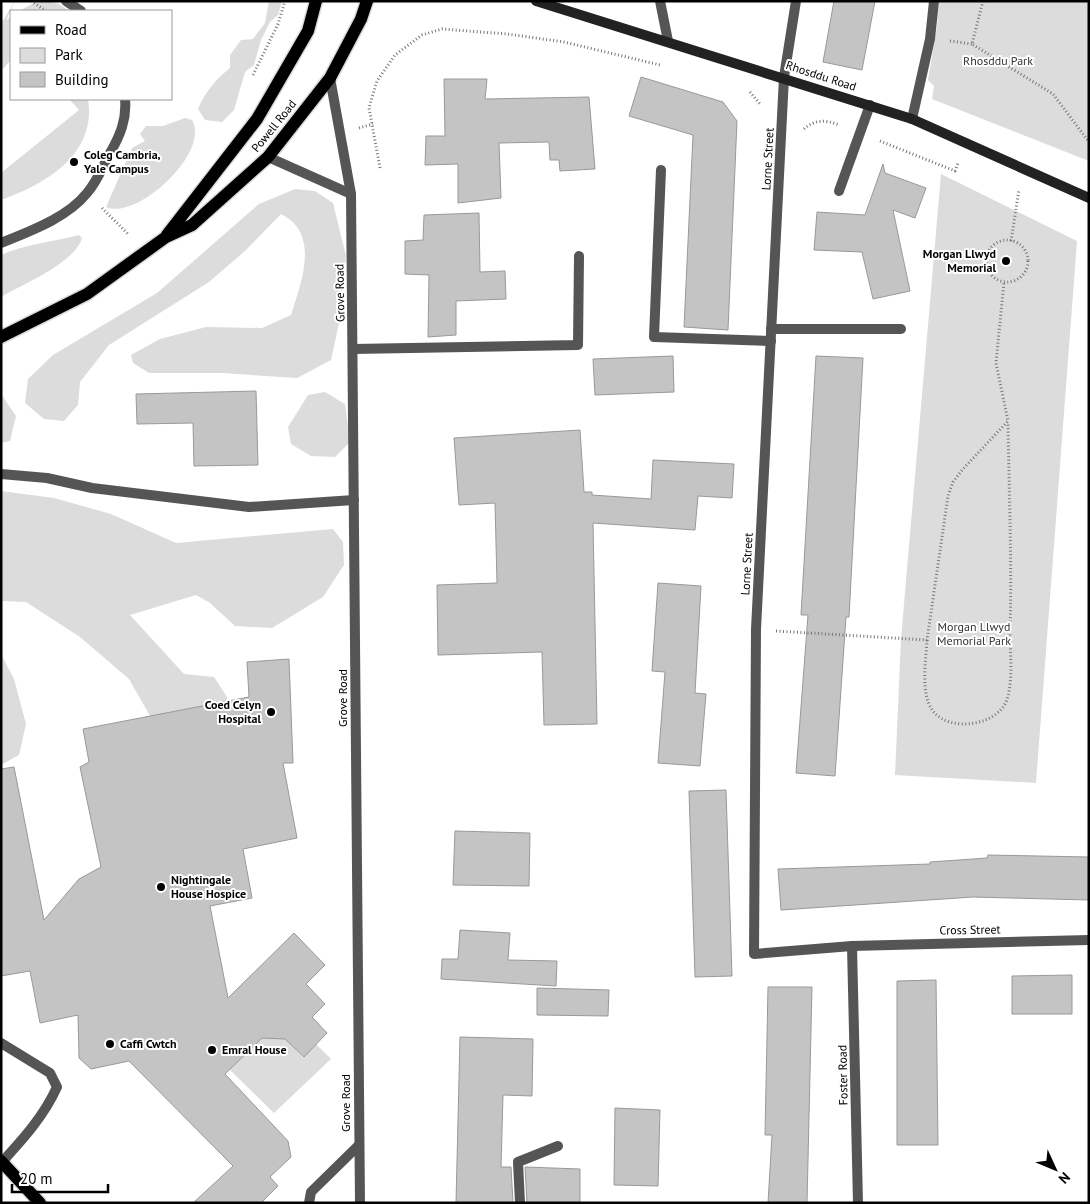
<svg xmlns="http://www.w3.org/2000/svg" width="1090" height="1204" font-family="'PT Sans',sans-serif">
<rect width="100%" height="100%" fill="#fff"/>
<!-- green -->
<g fill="#dcdcdc">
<path d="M15 1 6 20 11 17V60L1 71V24Z"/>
<path d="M45 1 59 4 69 11H19L34 3Z"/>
<path d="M269 1H282L278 15 270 22 261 40 254 65 245 72 234 110 222 122 205 120 198 109C205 92 216 79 230 68V55L241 40 253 39 265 23Z"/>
<path d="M939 1H1089V161L932 99 934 86 928 80 937 27Z"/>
<path d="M69 99H88C97 154 46 184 1 200V173L79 110Z"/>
<path d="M185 118 192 120C211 152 137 221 106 207L132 148 145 141 140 134 146 126H163Z"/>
<path d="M941 174 1077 241 1036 783 895 775 901 639Z"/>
<path d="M295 189 315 191 333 203 346 256 339 323 331 360 297 378 222 373H149L133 363 131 355 160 339 206 327 262 328 291 315C301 283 321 234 281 214L245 251 209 282 109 345 80 382 78 405 64 421 44 419 25 403 28 379 53 355 157 293 259 204Z"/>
<path d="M79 235 82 238C75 263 23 284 1 297V255C25 244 53 242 79 235Z"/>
<path d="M325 392 345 404 350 442 335 457 311 456 291 444 288 427 308 395Z"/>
<path d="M1 394 16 416 10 441 1 443Z"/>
<path d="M1 491 54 498 111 514 176 543 333 529 343 542 344 565 323 597 272 628 235 626 210 603 196 595 130 615 184 674 214 677 227 697 233 730 150 716 129 679 80 637 26 602 1 601Z"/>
<path d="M1 654 14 679 26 724 19 755 1 765Z"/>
<path d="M266 1034 285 1039 303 1057 316 1044 331 1059 274 1113 229 1069Z"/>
</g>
<!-- building -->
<g fill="#c4c4c4" stroke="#999">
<path d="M834 1H875L862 70 823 62Z"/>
<path d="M641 77 723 102 737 121 728 330 684 327 693 135 629 116Z"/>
<path d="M444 79H487L485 99 589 97 595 169 560 171 559 160H550L549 142 499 143 501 198 458 203V164L425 165 426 136H445Z"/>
<path d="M883 164 885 173 926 188 915 218 893 210 910 291 873 299 862 252 814 250 817 212 865 215Z"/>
<path d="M479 213 480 272 505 271 506 299 456 301V335L428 337 429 275 405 274V241L423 240 424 215Z"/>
<path d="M673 356 674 392 595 395 593 359Z"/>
<path d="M816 356 863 358 849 617H846L835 776 796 773 808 615H801Z"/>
<path d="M256 391 258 465 194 466 193 423 137 424 136 394Z"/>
<path d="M580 430 584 492H592V495L651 499 653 460 734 464 732 498 698 496 695 530 593 523 597 724 544 725 542 652 438 655 437 585 497 583 495 503 459 505 454 438Z"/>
<path d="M658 583 701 586 695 693 706 694 700 766 658 763 665 672 652 671Z"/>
<path d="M289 659 293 763H283L297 838 243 849 252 898 210 906 228 998 294 933 325 965 306 984 325 1004 312 1017 327 1033 304 1057 285 1039 262 1038 225 1074 288 1141 291 1157 270 1177 278 1186 261 1203H193L233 1166 129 1061 91 1069 79 1058 78 1015 40 1023 30 971 1 976V769L14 767 44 920 79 879 101 867 80 767 89 762 83 729 249 697 247 662Z"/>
<path d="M726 790 732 976 695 977 689 791Z"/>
<path d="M455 831 530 833 529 886 453 885Z"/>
<path d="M988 855 1089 857V900L973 897 781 910 778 869 930 864V862L987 858Z"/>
<path d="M460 930 510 933 508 960 557 961 556 986 441 979 442 959H458Z"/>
<path d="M1072 975V1014H1012V976Z"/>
<path d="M936 980 938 1145H897V981Z"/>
<path d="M768 987H812L807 1203H768L772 1135H765Z"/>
<path d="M537 988 609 990 608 1016 537 1015Z"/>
<path d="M460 1037 533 1039 532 1096 503 1095 501 1167H511L513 1203H456Z"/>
<path d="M615 1108 660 1110 658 1186 614 1185Z"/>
<path d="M525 1167 580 1169V1203H527Z"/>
</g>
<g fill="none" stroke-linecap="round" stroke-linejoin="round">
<defs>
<g id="primary">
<path d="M167 235 257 119 308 31 316 1"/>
<path d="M1 337 87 294 166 237 192 225 268 157 330 78 361 19 367 1"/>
<path d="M1 1161 40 1203"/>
</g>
</defs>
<!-- primary casing -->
<use href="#primary" stroke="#dbdbdb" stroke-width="15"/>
<!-- path -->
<g stroke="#777" stroke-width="3" stroke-dasharray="1 2.5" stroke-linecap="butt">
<path d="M31 1 46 11"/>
<path d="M983 1 972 44 1053 94 1089 142"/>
<path d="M950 41 972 44"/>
<path d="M253 75 278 24 285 1"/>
<path d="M750 92 760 104"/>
<path d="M359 128 373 124"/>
<path d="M804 129C815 119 826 120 839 125"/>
<path d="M880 141 955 171 958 163"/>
<path d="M380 168 369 108 373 94 377 81 395 55 422 35 442 29 507 34 564 42 660 65"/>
<path d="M102 208 129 235"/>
<circle cx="1007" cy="261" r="21"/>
<path d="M1011 241 1019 190"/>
<path d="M776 631 927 640 948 496 953 482 963 469 1008 421 996 363 1004 282"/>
<path d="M927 640C926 661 920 694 933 711 951 734 1002 725 1008 696 1013 676 1010 652 1010 631 1012 562 1009 492 1008 422"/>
</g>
<!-- service -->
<g stroke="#555" stroke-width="10">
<path d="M660 1 668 41"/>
<path d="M912 119 930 39 934 1"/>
<path d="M661 170 654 337 771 341"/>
<path d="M839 191 870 105"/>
<path d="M771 329H901"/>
<path d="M353 349 578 345 579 256"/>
<path d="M1 474 47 478 92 488 249 507 354 500"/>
<path d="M1 1043 50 1073 57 1087C44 1116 23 1139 2 1162"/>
</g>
<!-- minor -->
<g stroke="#555" stroke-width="10">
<path d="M66 1 81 11"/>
<path d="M796 1 784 77 756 629 754 954 852 946 1089 940"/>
<path d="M1 243C30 231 67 218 87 193 97 182 103 166 110 153 120 136 127 119 125 99"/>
<path d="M852 946 858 1203"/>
<path d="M309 1203 311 1192 359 1145"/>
<path d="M520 1203 518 1162 558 1146"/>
</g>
<!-- tertiary -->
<g stroke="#555" stroke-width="10">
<path d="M330 78 351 194 360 1203"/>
<path d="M268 157 351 194"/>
</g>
<!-- secondary -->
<path stroke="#222" stroke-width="10" d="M536 1 912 119 1089 198"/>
<!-- primary -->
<use href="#primary" stroke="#000" stroke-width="12"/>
</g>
<!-- markers -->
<g fill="#000" stroke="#fff" stroke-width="2">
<circle cx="74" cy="162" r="5"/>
<circle cx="1006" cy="261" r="5"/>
<circle cx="271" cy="712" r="5"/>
<circle cx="161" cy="887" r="5"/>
<circle cx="110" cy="1044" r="5"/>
<circle cx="212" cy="1050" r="5"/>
</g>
<g text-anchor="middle" stroke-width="4" stroke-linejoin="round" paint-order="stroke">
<!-- park labels -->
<g font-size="12" fill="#333" stroke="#fff">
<text x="998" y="65">Rhosddu Park</text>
<text x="974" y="631">Morgan Llwyd<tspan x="974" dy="14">Memorial Park</tspan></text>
</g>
<!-- street labels -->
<g font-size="12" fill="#000" stroke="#fff">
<text transform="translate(821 76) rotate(18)" y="4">Rhosddu Road</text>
<text transform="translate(274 126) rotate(-51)" y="4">Powell Road</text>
<text transform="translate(768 159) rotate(-87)" y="4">Lorne Street</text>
<text transform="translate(340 293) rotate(-91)" y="4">Grove Road</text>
<text transform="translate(747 564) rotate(-87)" y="4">Lorne Street</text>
<text transform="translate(343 698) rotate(-90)" y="4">Grove Road</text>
<text transform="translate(970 930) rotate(-1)" y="4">Cross Street</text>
<text transform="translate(843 1075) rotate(-91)" y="4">Foster Road</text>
<text transform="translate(346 1103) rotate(-90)" y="4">Grove Road</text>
</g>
<!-- poi labels -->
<g font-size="12" font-weight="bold" fill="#000" stroke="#fff" text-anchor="start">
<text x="84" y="159">Coleg Cambria,<tspan x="84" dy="14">Yale Campus</tspan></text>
<text x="996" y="258" text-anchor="end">Morgan Llwyd<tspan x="996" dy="14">Memorial</tspan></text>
<text x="261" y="709" text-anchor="end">Coed Celyn<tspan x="261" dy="14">Hospital</tspan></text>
<text x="171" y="884">Nightingale<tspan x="171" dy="14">House Hospice</tspan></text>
<text x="120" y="1048">Caffi Cwtch</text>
<text x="222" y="1054">Emral House</text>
</g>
</g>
<!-- border -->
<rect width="1090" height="1204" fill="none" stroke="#000000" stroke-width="5"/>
<!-- legend -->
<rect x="10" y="10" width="162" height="90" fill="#ffffff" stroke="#999999"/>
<rect x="20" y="26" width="25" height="8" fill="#000000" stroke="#999999"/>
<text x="55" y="35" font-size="15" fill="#000000">Road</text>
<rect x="20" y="48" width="25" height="15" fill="#dcdcdc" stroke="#999999"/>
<text x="55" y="60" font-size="15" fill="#000000">Park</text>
<rect x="20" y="72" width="25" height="15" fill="#c4c4c4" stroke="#999999"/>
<text x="55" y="85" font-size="15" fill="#000000">Building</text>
<!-- north arrow -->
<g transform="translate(1055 1169) rotate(134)" stroke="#ffffff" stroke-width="4" paint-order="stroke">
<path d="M0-4L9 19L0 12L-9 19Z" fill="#000000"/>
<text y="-8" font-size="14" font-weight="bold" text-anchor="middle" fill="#000000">N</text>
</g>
<!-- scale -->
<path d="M12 1184v8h96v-8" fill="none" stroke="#000000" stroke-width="2.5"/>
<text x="20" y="1184" font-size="15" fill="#000000" stroke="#ffffff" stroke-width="4" paint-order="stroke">20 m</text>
</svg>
